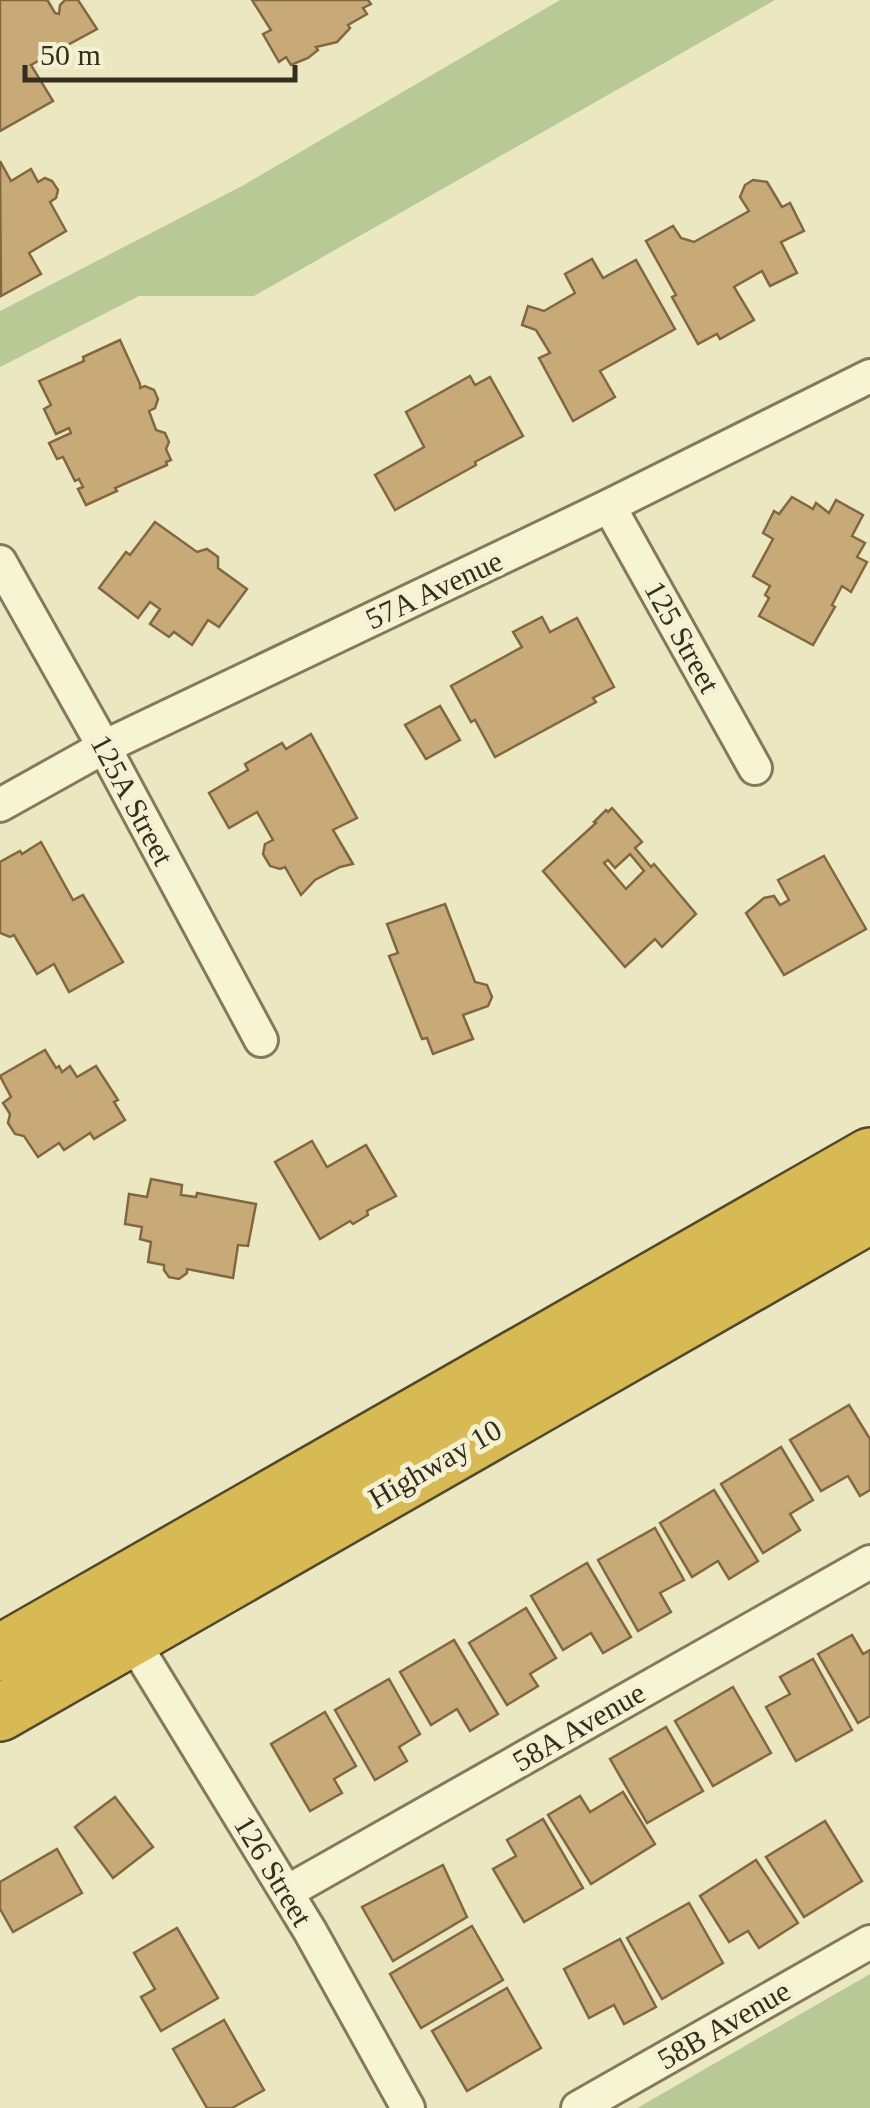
<svg xmlns="http://www.w3.org/2000/svg" width="870" height="2108" font-family="'Times New Roman',serif">
<rect width="100%" height="100%" fill="#ebe8c1"/>
<!-- green -->
<g fill="#b8c996">
<path d="M560 0H775L254 296H139L0 367V311L242 186Z"/>
<path d="M870 1974V2108H638L639 2107Z"/>
</g>
<!-- building -->
<g fill="#c8aa79" stroke="#826841" stroke-width="2.5" fill-rule="evenodd">
<path d="M0 0H45L48 1 55 13 59 14 60 5 65 0H78L97 29 31 65 53 101 0 131Z"/>
<path d="M252 0H368L371 4 363 8 367 14 348 25 350 28 337 42 316 47 318 50 308 58 291 65 286 57 279 62 263 34 271 30Z"/>
<path d="M0 161 11 181 31 169 38 182 45 178 52 181 58 190 56 198 50 202 66 231 29 253 41 274 1 296Z"/>
<path d="M753 180 767 182 782 207 790 203 804 231 781 242 797 273 770 286 762 271 734 287 754 320 720 339 717 334 698 344 672 297 676 295 646 241 673 226 681 238 694 242 749 211 740 197 745 185Z"/>
<path d="M592 259 603 278 636 260 675 329 600 371 615 397 573 421 539 358 550 353 536 330 522 325 528 306 544 311 575 293 565 274Z"/>
<path d="M120 340 140 384V388L145 386 154 390 158 399 155 408 149 411 156 430 165 433 169 442 166 449 171 460 166 462 167 465 115 488 117 491 86 505 78 489 83 487 79 479 75 481 63 457 57 459 49 443 71 433 69 428 56 434 44 409 51 405 39 381 84 361 83 357Z"/>
<path d="M470 376 475 385 490 377 523 436 475 462 476 465 395 510 375 475 424 447 406 412Z"/>
<path d="M792 497 813 509 816 503 829 513 836 500 863 515 852 536 865 543 857 557 867 562 851 592 842 586 832 605 835 607 813 645 759 616 769 598 765 595 770 586 753 576 773 539 763 533 774 511 779 514Z"/>
<path d="M155 522 197 552 207 549 218 557V568L247 589 219 627 208 620 192 645 174 632 169 637 150 624 160 609 150 602 138 618 99 588 126 552 130 555Z"/>
<path d="M542 617 550 632 577 618 614 687 593 698 596 702 495 757 475 720 471 722 451 686 522 647 513 632Z"/>
<path d="M440 706 460 740 426 759 405 725Z"/>
<path d="M311 734 357 818 333 830 353 864 340 867 315 880 301 895 285 867 280 869 270 866 263 854 265 844 273 840 257 812 229 828 209 793 248 770 245 764 282 743 286 749Z"/>
<path d="M612 808 642 842 635 848 651 867 654 864 696 914 662 947 655 939 625 967 543 871 596 823 594 822 606 810 608 812ZM630 854 644 871 626 889 604 863 608 860 615 868Z"/>
<path d="M41 842 73 900 83 895 123 962 69 992 54 964 37 974 14 935 10 937 0 933V862L20 851 22 854Z"/>
<path d="M824 856 866 929 784 975 746 913 764 898 774 896 780 905 789 900 778 880Z"/>
<path d="M445 904 475 982 487 985 492 997 488 1006 463 1015 473 1039 433 1054 427 1038 422 1039 389 956 398 953 387 924Z"/>
<path d="M45 1050 56 1068 59 1066 62 1072 70 1066 77 1077 96 1066 118 1100 114 1102 125 1120 94 1139 90 1133 64 1150 59 1143 38 1157 24 1136 15 1134 8 1123 10 1114 3 1103 11 1097 0 1076Z"/>
<path d="M312 1141 327 1167 366 1145 396 1196 367 1211 368 1215 353 1224 350 1221 320 1239 275 1162Z"/>
<path d="M151 1179 182 1185 181 1195 196 1197 197 1193 256 1204 248 1246 238 1245 233 1278 187 1269V1273L179 1279 169 1277 164 1270V1265L148 1262 151 1242 140 1239 142 1227 125 1224 129 1194 147 1197Z"/>
<path d="M849 1405 870 1439V1490L860 1496 848 1476 821 1491 790 1440Z"/>
<path d="M781 1447 813 1500 790 1514 800 1530 763 1553 721 1484Z"/>
<path d="M714 1490 758 1561 729 1579 718 1561 692 1577 660 1523Z"/>
<path d="M655 1528 684 1580 660 1593 671 1612 638 1631 598 1560Z"/>
<path d="M587 1563 631 1637 603 1653 591 1633 563 1650 531 1596Z"/>
<path d="M526 1608 556 1658 530 1674 538 1686 507 1705 469 1643Z"/>
<path d="M852 1635 863 1654 870 1650V1716L858 1723 818 1654Z"/>
<path d="M454 1640 498 1714 470 1731 457 1709 431 1725 400 1672Z"/>
<path d="M813 1659 852 1730 796 1761 766 1707 790 1694 780 1677Z"/>
<path d="M389 1679 420 1734 399 1747 407 1761 375 1780 335 1710Z"/>
<path d="M733 1687 771 1753 713 1786 675 1721Z"/>
<path d="M325 1712 356 1766 334 1779 342 1793 310 1811 271 1744Z"/>
<path d="M666 1727 703 1791 647 1823 610 1759Z"/>
<path d="M623 1792 655 1844 591 1884 548 1815 580 1796 590 1812Z"/>
<path d="M115 1797 153 1847 113 1878 75 1827Z"/>
<path d="M543 1819 583 1888 524 1922 493 1869 516 1856 507 1840Z"/>
<path d="M825 1821 862 1881 804 1917 766 1857Z"/>
<path d="M57 1849 82 1893 13 1932 0 1909V1882Z"/>
<path d="M756 1860 798 1923 759 1948 748 1931 729 1942 700 1896Z"/>
<path d="M443 1865 467 1917 393 1961 362 1907Z"/>
<path d="M689 1903 723 1963 662 1999 627 1938Z"/>
<path d="M472 1926 503 1980 421 2028 390 1974Z"/>
<path d="M177 1928 218 1998 161 2031 141 1997 155 1989 134 1953Z"/>
<path d="M620 1939 656 2007 624 2024 614 2005 589 2018 564 1969Z"/>
<path d="M507 1988 541 2048 467 2091 432 2031Z"/>
<path d="M224 2020 264 2090 232 2108H207L173 2049Z"/>
</g>
<g fill="none" stroke-linecap="round" stroke-linejoin="round">
<defs>
<g id="street">
<path d="M609 506 755 768"/>
<path d="M0 562 104 747 261 1040"/>
<path d="M0 805 104 747 609 506 870 376"/>
<path d="M131 1638 310 1931 408 2108"/>
<path d="M287 1892 870 1562"/>
<path d="M578 2108 870 1942"/>
</g>
<g id="highway">
<path d="M0 1653 870 1156"/>
<path d="M0 1713 870 1215"/>
</g>
</defs>
<!-- street casing -->
<use href="#street" stroke="#84795a" stroke-width="38"/>
<!-- highway casing -->
<use href="#highway" stroke="#52462e" stroke-width="60"/>
<!-- street -->
<use href="#street" stroke="#f7f4d4" stroke-width="32"/>
<!-- highway -->
<use href="#highway" stroke="#d8ba55" stroke-width="55"/>
</g>
<g text-anchor="middle" stroke-width="10" stroke-linejoin="round" paint-order="stroke">
<!-- street labels -->
<g font-size="30" fill="#352d1d" stroke="#f3f1d1">
<text transform="translate(434 590) rotate(-25)" y="10">57A Avenue</text>
<text transform="translate(682 637) rotate(61)" y="10">125 Street</text>
<text transform="translate(132 800) rotate(62)" y="10">125A Street</text>
<text transform="translate(435 1464) rotate(-30)" y="10">Highway 10</text>
<text transform="translate(579 1727) rotate(-30)" y="10">58A Avenue</text>
<text transform="translate(273 1871) rotate(59)" y="10">126 Street</text>
<text transform="translate(724 2025) rotate(-30)" y="10">58B Avenue</text>
</g>
</g>
<!-- scale -->
<path d="M25 65v15h270v-15" fill="none" stroke="#352d1d" stroke-width="5"/>
<text x="40" y="65" font-size="30" fill="#352d1d" stroke="#f3f1d1" stroke-width="8" paint-order="stroke">50 m</text>
</svg>
